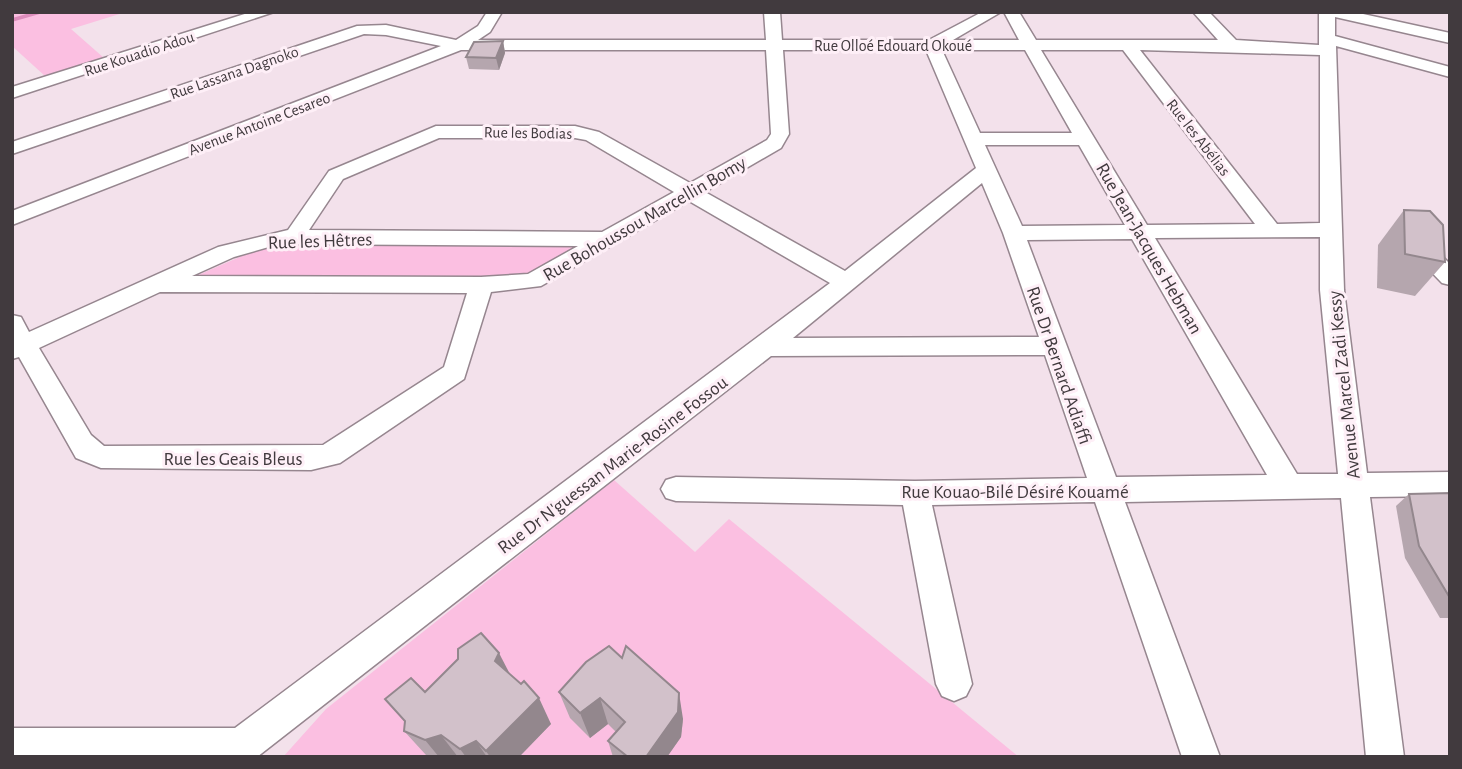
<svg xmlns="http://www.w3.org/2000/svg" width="1462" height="769" font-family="'Alegreya Sans',sans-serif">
<rect width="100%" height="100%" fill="#f3e1eb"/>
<!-- green -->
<g fill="#fbbfe1">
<path d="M12 12H126L71 29 104 58 45 76 12 46Z"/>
<path d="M594 241 531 276H196L274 242Z"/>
<path d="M614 480 695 552 729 519 1019 757H283L326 709Z"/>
</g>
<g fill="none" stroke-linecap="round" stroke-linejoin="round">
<!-- stream -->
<path stroke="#dd8dbc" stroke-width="3.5" d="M12 20 40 12"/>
<defs>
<g id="minor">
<path d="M251 12H274L12 98V87Z"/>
<path d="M487 12H502L490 32 478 40H766L764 12H780L782 40H929L982 12H1001L953 40H1019L1004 12H1019L1036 40H1218L1193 12H1209L1236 40 1319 45V12H1354L1450 33V43L1335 17V36L1450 67V77L1336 46 1344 290 1367 473 1450 472V496L1370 497 1404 757H1366L1341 498 1125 502 1220 757H1182L1095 502 932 505 972 684 966 696 954 701 942 696 936 684 903 505 676 501 666 498 661 489 666 480 676 477 915 481 1087 478 1045 355 771 356 257 757H12V728H235L830 283 689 201 541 286 491 292 464 379 340 463 311 470 101 468 76 458 19 357 12 359V315L21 317 29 332 218 247 288 230 329 171 436 126H575L599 132 690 183 767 140 771 134 766 50H461L12 225V211L441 46 386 35 364 34 12 154V142L357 26 386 25 456 40 478 26ZM783 50H926L976 168 845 271 705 192 781 148 789 134ZM942 50H1025L1072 133H980ZM1041 50H1123L1255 224 1147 225ZM1140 50 1320 55V223L1277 224ZM439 138H575L586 140 674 192 602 232 309 230 343 179ZM985 145H1079L1125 225 1022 226ZM982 183 1003 233 1039 337 793 338ZM1320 237V290L1338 474H1297L1155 238ZM1132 239 1267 475 1116 477 1027 240ZM279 244 578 246 528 274 481 277 192 276 234 257ZM160 292 467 293 444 367 323 445 104 446 91 435 39 348Z"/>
<path d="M1416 236 1424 238 1450 264V285L1442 283 1408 248 1405 243 1408 238Z"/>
</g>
</defs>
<!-- minor casing -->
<use href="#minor" stroke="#96868f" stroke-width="3"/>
<!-- minor -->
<use href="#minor" fill="#fff" fill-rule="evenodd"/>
</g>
<!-- wall -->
<g fill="#b5a6ae">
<path d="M503 41 505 53 499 70 469 69 466 57Z"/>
<path d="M1404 210 1445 262 1415 296 1377 288 1378 245Z"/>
<path d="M1450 493V618H1440L1405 558 1396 506 1409 494Z"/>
<path d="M622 658 683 719 681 737 667 757H613L608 741 616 732 608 724 590 738 570 718 559 692Z"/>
<path d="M510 674 551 724 519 757H430L426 755 404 731 405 722 385 699Z"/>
</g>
<!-- shaded-wall -->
<g fill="#93878d">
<path d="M503 41 505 53 499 70 496 58Z"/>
<path d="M499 653 513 680 495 661Z"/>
<path d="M679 693 683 719 681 737 667 757H646Z"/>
<path d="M539 698 551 724 519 757H490L486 751Z"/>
<path d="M600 698 608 724 590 738 580 713Z"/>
<path d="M441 735 458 757H439L425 740Z"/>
<path d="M476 741 487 757H466L460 749Z"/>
</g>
<!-- building -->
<g fill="#d2c1ca" stroke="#93878d" stroke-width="2">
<path d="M503 41 496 58 466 57 474 42Z"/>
<path d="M1404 210 1430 211 1443 225 1445 262 1405 254Z"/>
<path d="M1450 493V598L1419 546 1409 494Z"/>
<path d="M481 633 499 653 495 661 521 684 524 681 539 698 486 751 476 741 460 749 441 735 425 740 404 731 405 721 385 699 411 678 425 692 458 659V649Z"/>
<path d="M609 646 622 658 626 646 679 693 678 712 646 757H628L608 741 625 722 600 698 580 713 559 692 586 662Z"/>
</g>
<g text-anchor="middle" stroke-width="6" stroke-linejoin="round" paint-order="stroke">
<!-- far-street labels -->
<g font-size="16" fill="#413a3e" stroke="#feeff7">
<text x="893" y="51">Rue Olloé Edouard Okoué</text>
<text transform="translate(139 53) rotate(-18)" y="6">Rue Kouadio Adou</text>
<text transform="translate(234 72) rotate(-19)" y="6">Rue Lassana Dagnoko</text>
<text transform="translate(259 123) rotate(-21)" y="6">Avenue Antoine Cesareo</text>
<text transform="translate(528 132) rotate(1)" y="6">Rue les Bodias</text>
<text transform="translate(1199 137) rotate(52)" y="6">Rue les Abélias</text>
</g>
<!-- street labels -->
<g font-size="19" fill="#413a3e" stroke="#feeff7">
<text transform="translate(644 218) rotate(-30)" y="7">Rue Bohoussou Marcellin Bomy</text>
<text transform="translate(320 240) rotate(-2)" y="7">Rue les Hêtres</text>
<text transform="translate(1150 248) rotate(60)" y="7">Rue Jean-Jacques Hebman</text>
<text transform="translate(1060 365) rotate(71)" y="7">Rue Dr Bernard Adiaffi</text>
<text transform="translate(1343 385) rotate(-96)" y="7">Avenue Marcel Zadi Kessy</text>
<text x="233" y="465">Rue les Geais Bleus</text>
<text transform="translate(612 464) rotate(-37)" y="7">Rue Dr N'guessan Marie-Rosine Fossou</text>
<text x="1015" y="498">Rue Kouao-Bilé Désiré Kouamé</text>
</g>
</g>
<!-- border -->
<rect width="1462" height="769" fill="none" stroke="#413a3e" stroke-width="28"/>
</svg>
